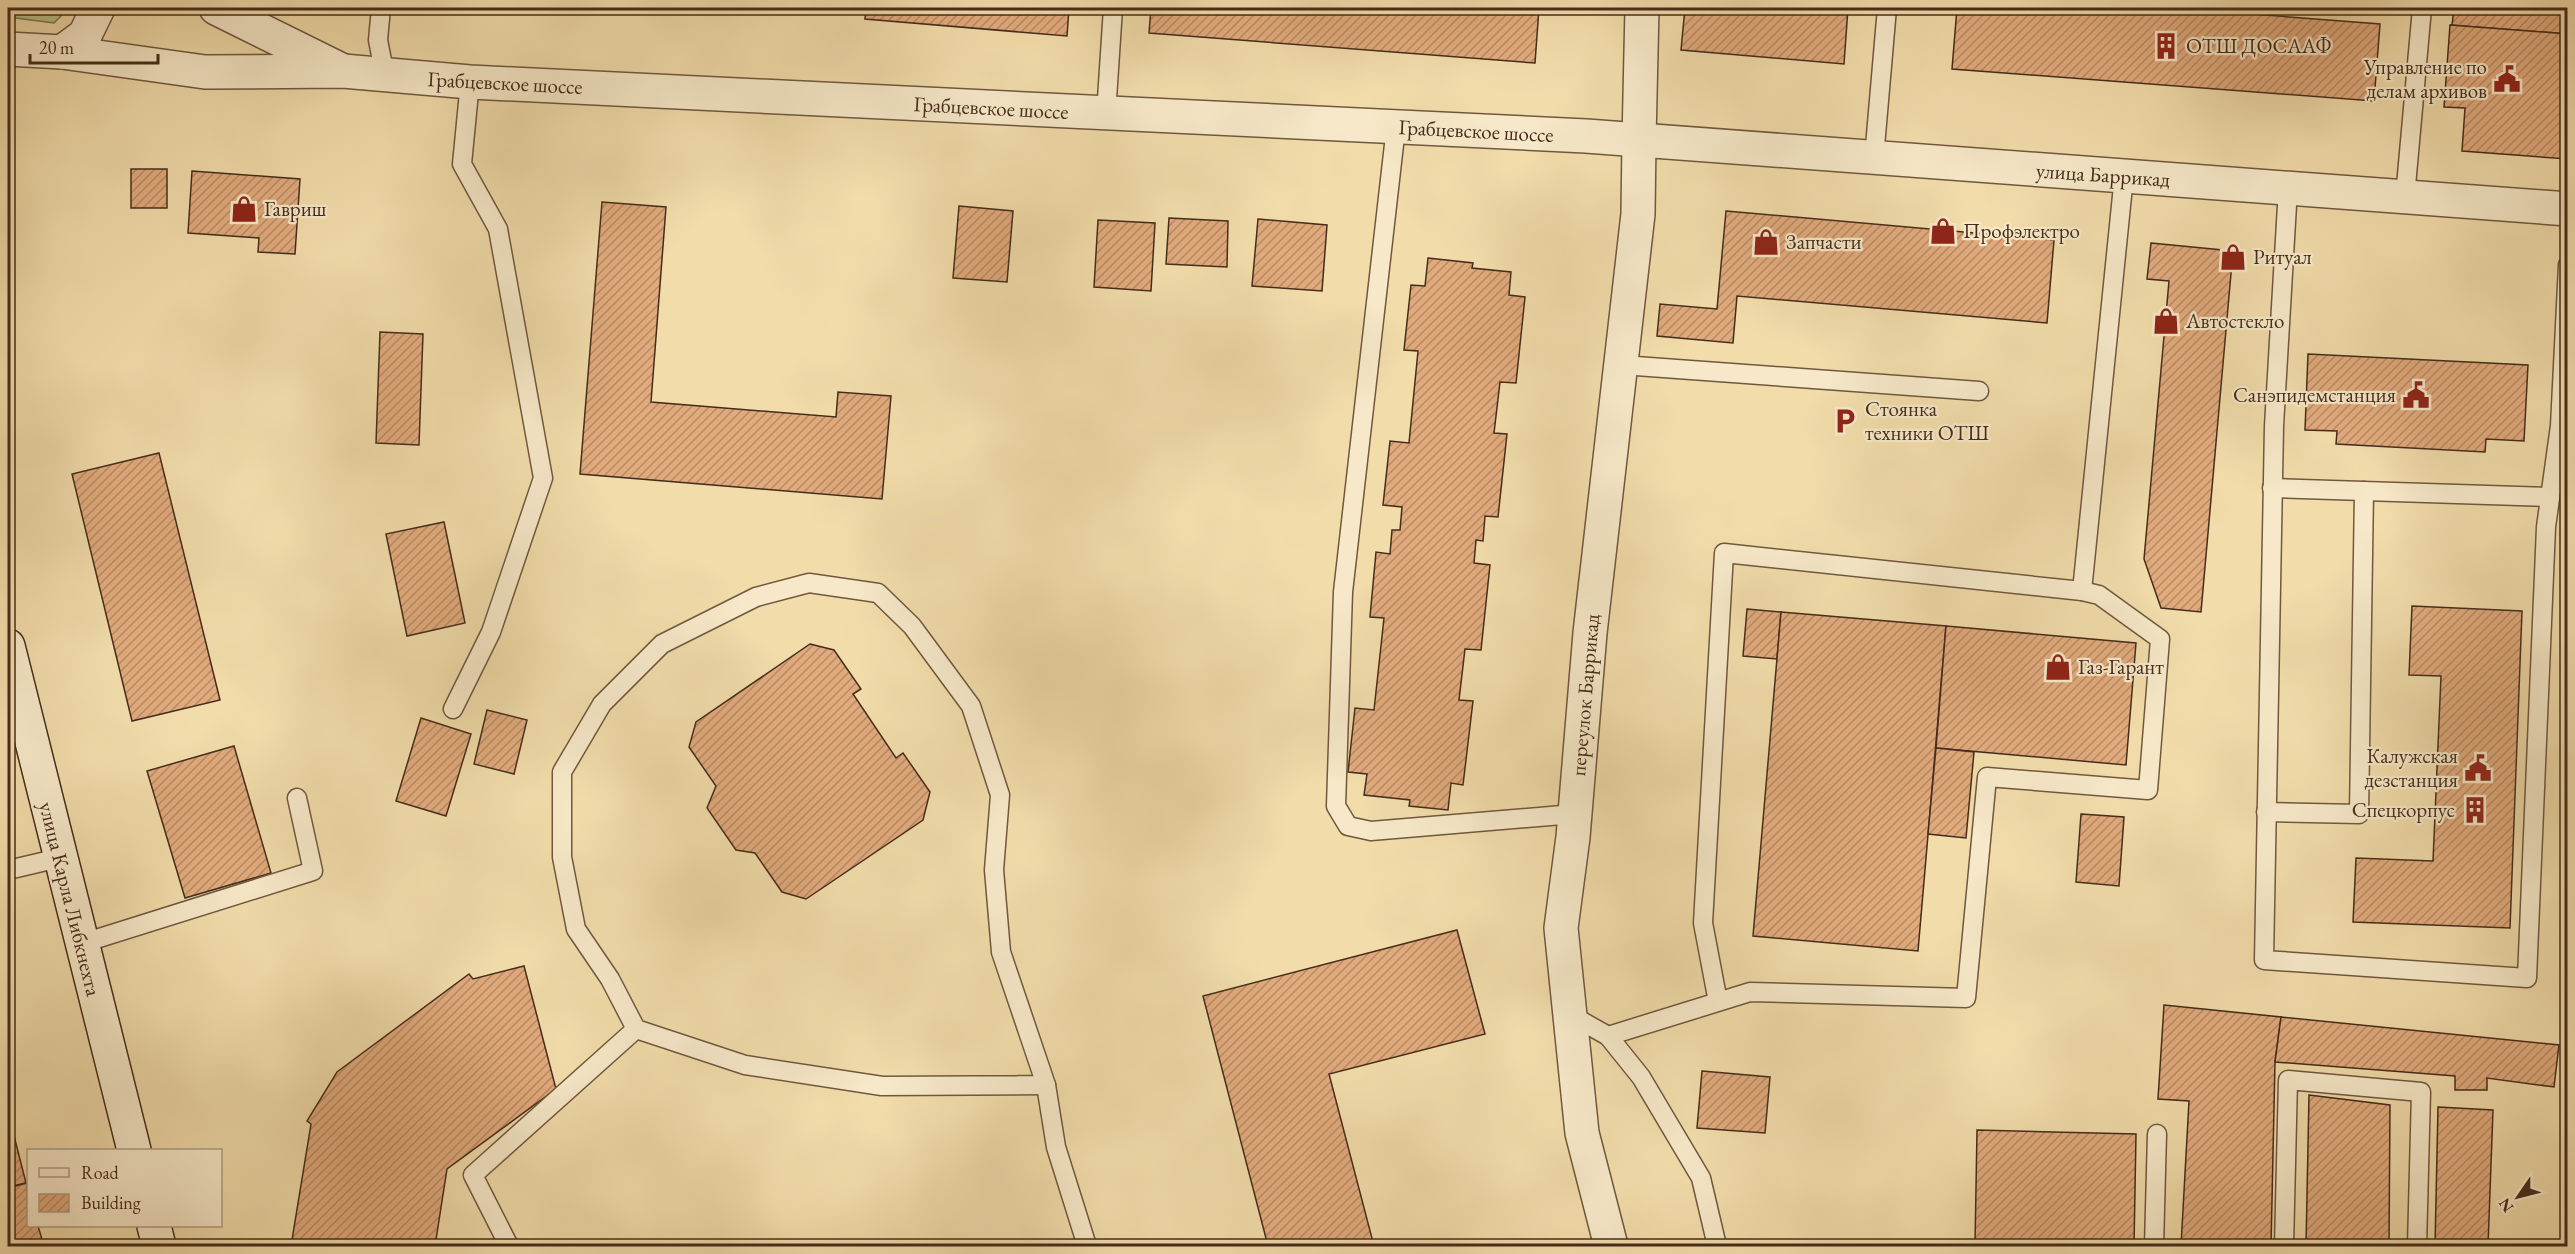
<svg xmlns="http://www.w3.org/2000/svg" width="2575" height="1254" font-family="'EB Garamond',serif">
<defs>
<pattern id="building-hatch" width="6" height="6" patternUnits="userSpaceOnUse" patternTransform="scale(1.5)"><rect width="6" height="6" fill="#e1aa7c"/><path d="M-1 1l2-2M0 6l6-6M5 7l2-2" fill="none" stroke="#b88b65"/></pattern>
</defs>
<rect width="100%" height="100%" fill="#f1dcaa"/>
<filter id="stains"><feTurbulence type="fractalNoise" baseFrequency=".00333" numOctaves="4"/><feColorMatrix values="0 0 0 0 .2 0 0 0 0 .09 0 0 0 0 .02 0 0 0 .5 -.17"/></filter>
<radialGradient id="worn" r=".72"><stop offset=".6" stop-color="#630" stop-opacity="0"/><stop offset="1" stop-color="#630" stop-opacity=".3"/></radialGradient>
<!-- green -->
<path fill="#bcc087" stroke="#807651" stroke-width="1.5" d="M8 8H69L54 23 8 17Z"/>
<!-- building -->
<g fill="url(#building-hatch)" stroke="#452c1b" stroke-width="1.5">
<path d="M418 8H651V13Z"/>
<path d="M866 8H1069L1067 36 865 19Z"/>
<path d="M1151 8H1539L1535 63 1149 33Z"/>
<path d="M1685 8H1848L1844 64 1681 50Z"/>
<path d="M1957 8H2214V11L2380 24 2374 101 1952 69Z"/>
<path d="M2454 8H2568V34L2450 25H2452Z"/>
<path d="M2450 25 2568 34V159L2462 151 2465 108 2444 107Z"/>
<rect x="131" y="169" width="36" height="39"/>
<path d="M192 171 300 179 295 254 258 252 259 238 188 233Z"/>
<path d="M602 202 666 207 651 402 836 417 838 392 891 396 882 499 580 474Z"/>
<path d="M959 206 1013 211 1007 282 953 278Z"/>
<path d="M1726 211 2054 240 2047 323 1737 296 1733 343 1657 336 1660 304 1717 309Z"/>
<path d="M1169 218 1228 221 1227 267 1166 264Z"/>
<path d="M1258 219 1327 225 1322 291 1252 286Z"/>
<path d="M1098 220 1155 223 1151 291 1094 287Z"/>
<path d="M2151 243 2233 251 2201 612 2161 608 2144 559 2169 281 2147 279Z"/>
<path d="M1428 258 1473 263 1472 268 1511 272 1509 295 1525 297 1516 383 1500 382 1494 433 1507 434 1498 517 1485 516 1483 541 1476 540 1474 563 1490 565 1481 650 1465 649 1459 700 1473 701 1463 785 1451 783 1448 810 1409 806 1410 800 1364 795 1367 774 1348 772 1355 708 1374 710 1384 618 1370 617 1376 552 1390 554 1392 530H1400L1402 507 1383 505 1390 441 1409 443 1418 351 1404 350 1411 285 1425 286Z"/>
<path d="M380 332 423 334 419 445 376 443Z"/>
<path d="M2308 354 2528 365 2524 441 2486 439 2485 452 2336 444 2337 431 2305 430Z"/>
<path d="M159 453 220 700 132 721 72 474Z"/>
<path d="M444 522 465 623 407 636 386 534Z"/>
<path d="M2412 606 2522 611 2510 928 2353 922 2356 858 2433 861 2441 676 2409 675Z"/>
<path d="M1747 609 1781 612 1777 659 1743 656Z"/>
<path d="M1781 612 1946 626 1918 951 1753 936Z"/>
<path d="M1946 626 2136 643 2126 765 1936 748Z"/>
<path d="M810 644 834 650 861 689 853 694 896 758 903 753 930 792 923 820 806 899 782 892 755 853 736 850 707 808 716 786 689 747 696 722Z"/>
<path d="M487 710 527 720 514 774 474 764Z"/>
<path d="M421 718 471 734 446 816 396 801Z"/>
<path d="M234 746 271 873 185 898 147 771Z"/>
<path d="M1936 748 1974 752 1966 838 1928 834Z"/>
<path d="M2081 814 2124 817 2119 886 2076 882Z"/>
<path d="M1457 930 1485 1034 1329 1074 1374 1246H1268L1203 996Z"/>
<path d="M524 966 556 1089 447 1169 435 1246H291L311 1124 307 1121 337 1072 469 974 473 979Z"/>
<path d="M2164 1005 2281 1017 2275 1062 2271 1246H2181L2189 1101 2158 1099Z"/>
<path d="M2281 1017 2559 1045 2554 1087 2487 1078V1090H2455V1076L2275 1062Z"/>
<path d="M1702 1071 1770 1077 1765 1133 1697 1128Z"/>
<path d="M2309 1095 2390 1105 2389 1246H2306Z"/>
<path d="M2438 1107 2493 1110 2488 1246H2435Z"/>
<path d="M10 1120 26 1183 8 1187V1121Z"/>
<path d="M1977 1130 2136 1134 2134 1246 1975 1245Z"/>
<path d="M27 1183 28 1226H38L44 1246H8V1188Z"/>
</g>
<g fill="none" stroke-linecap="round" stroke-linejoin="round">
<defs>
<g id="service">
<path d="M381 8 378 40 385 76"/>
<path d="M1106 114 1113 8"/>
<path d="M1396 127 1343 592 1336 806 1348 826 1371 831 1574 814"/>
<path d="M1874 158 1887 8"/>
<path d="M2288 188 2274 426 2264 960 2527 978 2546 527 2560 426 2568 265"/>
<path d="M2405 197 2422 8"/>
<path d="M1622 365 1979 391"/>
<path d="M2272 488 2550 497"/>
<path d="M809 583 878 593 912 626 971 706 1000 795 994 870 1001 952 1046 1085 882 1086 745 1065 636 1029 610 979 576 929 562 857V772L602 704 662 644 756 597Z"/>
<path d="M2082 591 2124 176"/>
<path d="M453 709 491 632 543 478 498 229 462 164 470 82"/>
<path d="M2266 812 2359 814 2364 491"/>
<path d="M8 870 59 858"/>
<path d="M80 944 313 871 297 798"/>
<path d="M1569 1014 1608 1036 1641 1077 1701 1178 1717 1246"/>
<path d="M1608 1036 1750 992 1966 998 1987 777 2148 790 2160 639 2099 595 2082 591 1724 553 1703 923 1718 1002"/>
<path d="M1046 1085 1056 1147 1087 1246"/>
<path d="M509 1246 473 1175 636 1029"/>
<path d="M2154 1246 2157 1134"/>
<path d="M2284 1246 2288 1080 2421 1092 2417 1246"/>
</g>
<path id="minor" d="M1611 1246 1582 1133 1561 928 1573 837 1590 633 1638 214 1639 140"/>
<g id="tertiary">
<path d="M216 8 339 69"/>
<path d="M8 49 62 52 205 72 343 71 470 82 1586 136 2568 209"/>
<path d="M62 52 85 35 98 8"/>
<path d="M1639 140 1642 8"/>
</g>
<g id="secondary">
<path d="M8 646 134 1150"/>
<path d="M154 1226 159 1246"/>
</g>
</defs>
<!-- service casing -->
<use href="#service" stroke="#70583f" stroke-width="21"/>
<!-- minor casing -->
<use href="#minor" stroke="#70583f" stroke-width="36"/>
<!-- tertiary casing -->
<use href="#tertiary" stroke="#70583f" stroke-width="36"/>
<!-- secondary casing -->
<use href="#secondary" stroke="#452c1b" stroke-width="36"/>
<!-- service -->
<use href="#service" stroke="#f6e8c8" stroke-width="18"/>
<!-- minor -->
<use href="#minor" stroke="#f6e8c8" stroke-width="33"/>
<!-- tertiary -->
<use href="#tertiary" stroke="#f6e8c8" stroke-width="33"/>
<!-- secondary -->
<use href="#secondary" stroke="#f6e8c8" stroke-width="33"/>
</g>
<!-- icons -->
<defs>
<symbol id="building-bare" viewBox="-9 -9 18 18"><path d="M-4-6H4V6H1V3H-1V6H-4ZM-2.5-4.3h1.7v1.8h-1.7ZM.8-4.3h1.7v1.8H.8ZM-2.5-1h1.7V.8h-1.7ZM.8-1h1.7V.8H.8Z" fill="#8f2418" stroke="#f6e8c8" stroke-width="2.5" paint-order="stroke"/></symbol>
<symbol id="civic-bare" viewBox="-9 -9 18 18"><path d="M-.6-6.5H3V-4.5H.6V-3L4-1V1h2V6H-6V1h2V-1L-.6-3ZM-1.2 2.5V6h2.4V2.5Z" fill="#8f2418" stroke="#f6e8c8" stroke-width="2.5" paint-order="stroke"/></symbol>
<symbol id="shop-bare" viewBox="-9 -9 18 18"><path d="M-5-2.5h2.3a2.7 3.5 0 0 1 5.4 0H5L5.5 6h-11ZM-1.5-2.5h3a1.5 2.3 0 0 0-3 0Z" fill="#8f2418" stroke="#f6e8c8" stroke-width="2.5" paint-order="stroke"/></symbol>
<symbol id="parking-bare" viewBox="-9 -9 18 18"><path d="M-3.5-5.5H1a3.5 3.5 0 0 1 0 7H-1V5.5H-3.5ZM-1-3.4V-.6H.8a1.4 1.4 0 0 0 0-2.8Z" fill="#8f2418" stroke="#f6e8c8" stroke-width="2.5" paint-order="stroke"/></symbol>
</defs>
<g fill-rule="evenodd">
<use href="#building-bare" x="2147" y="27" width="38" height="38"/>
<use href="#civic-bare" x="2488" y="60" width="38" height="38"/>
<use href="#shop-bare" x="225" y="190" width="38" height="38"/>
<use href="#shop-bare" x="1924" y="212" width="38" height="38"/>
<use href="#shop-bare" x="1747" y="223" width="38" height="38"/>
<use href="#shop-bare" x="2214" y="238" width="38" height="38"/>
<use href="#shop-bare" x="2147" y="302" width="38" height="38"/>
<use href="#civic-bare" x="2397" y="376" width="38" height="38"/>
<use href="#parking-bare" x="1826" y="402" width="38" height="38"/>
<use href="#shop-bare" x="2039" y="648" width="38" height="38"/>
<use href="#civic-bare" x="2459" y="749" width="38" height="38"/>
<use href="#building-bare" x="2456" y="791" width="38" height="38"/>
</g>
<g text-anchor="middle" stroke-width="4.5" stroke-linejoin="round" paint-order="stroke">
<!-- poi labels -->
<g font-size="21" fill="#452c1b" stroke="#f6e8c8" text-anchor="start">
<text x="2186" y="53">ОТШ ДОСААФ</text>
<text x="2487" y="74" text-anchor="end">Управление по<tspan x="2487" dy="24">делам архивов</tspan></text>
<text x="264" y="216">Гавриш</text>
<text x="1963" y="238">Профэлектро</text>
<text x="1786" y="249">Запчасти</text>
<text x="2253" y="264">Ритуал</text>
<text x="2186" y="328">Автостекло</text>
<text x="2396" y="402" text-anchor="end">Санэпидемстанция</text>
<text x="1865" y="416">Стоянка<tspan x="1865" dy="24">техники ОТШ</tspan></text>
<text x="2078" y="674">Газ-Гарант</text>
<text x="2458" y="763" text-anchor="end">Калужская<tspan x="2458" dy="24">дезстанция</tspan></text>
<text x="2455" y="817" text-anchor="end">Спецкорпус</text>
</g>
<!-- street labels -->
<g font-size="21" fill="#452c1b" stroke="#f6e8c8">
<text transform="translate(505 83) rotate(3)" y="7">Грабцевское шоссе</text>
<text transform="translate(991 108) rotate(3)" y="7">Грабцевское шоссе</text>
<text transform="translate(1476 131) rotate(3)" y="7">Грабцевское шоссе</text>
<text transform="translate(2103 175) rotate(4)" y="7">улица Баррикад</text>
<text transform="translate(1585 695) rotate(-85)" y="7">переулок Баррикад</text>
<text transform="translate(70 899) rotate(76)" y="7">улица Карла Либкнехта</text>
</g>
</g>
<!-- margin -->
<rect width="2575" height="1254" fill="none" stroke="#f1dcaa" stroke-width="30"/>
<rect x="9" y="9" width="2557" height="1236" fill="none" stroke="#452c1b" stroke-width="3"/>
<rect x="15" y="15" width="2545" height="1224" fill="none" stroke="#452c1b" stroke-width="1.5"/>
<!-- legend -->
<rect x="27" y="1149" width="195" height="78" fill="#f6e8c8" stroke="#af9d83" stroke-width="1.5"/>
<rect x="39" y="1168" width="30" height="9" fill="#f6e8c8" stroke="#af9d83" stroke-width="1.5"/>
<text x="81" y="1179" font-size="18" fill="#452c1b">Road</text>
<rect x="39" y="1194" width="30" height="18" fill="url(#building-hatch)" stroke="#af9d83" stroke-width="1.5"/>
<text x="81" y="1209" font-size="18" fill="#452c1b">Building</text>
<!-- north arrow -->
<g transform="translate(2518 1197) rotate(235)" stroke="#f6e8c8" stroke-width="4.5" paint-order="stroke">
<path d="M0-4.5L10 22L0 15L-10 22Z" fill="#452c1b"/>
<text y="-9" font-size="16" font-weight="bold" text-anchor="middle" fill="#452c1b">N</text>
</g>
<!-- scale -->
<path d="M30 54v9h128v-9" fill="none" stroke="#452c1b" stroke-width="3"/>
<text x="39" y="54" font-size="18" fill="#452c1b" stroke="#f6e8c8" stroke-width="4.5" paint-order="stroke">20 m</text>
<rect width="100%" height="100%" filter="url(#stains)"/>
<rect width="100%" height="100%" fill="url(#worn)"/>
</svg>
